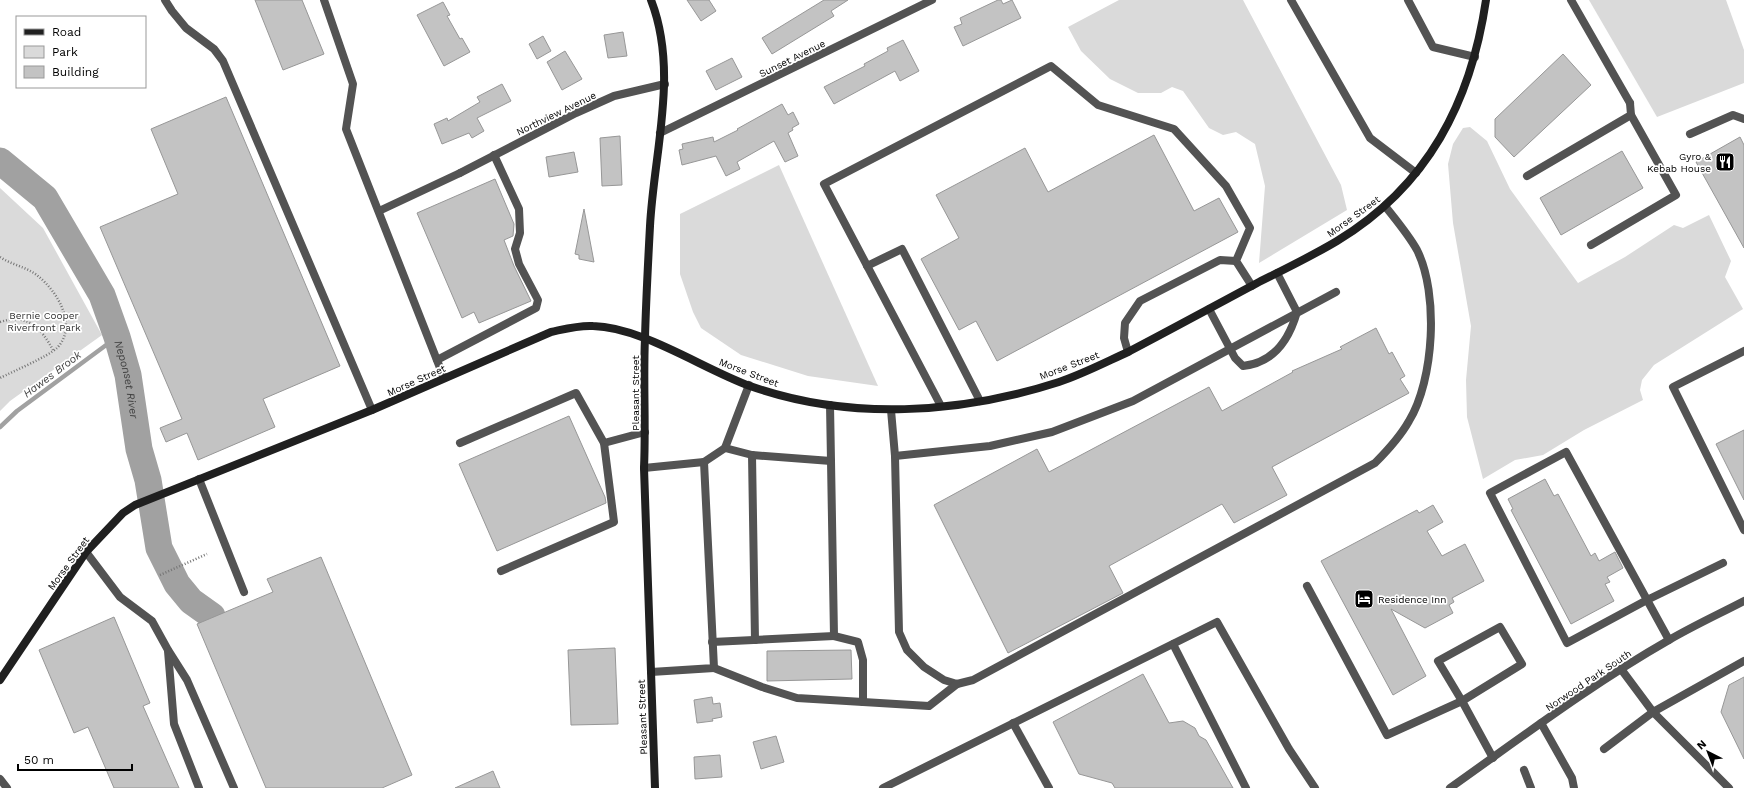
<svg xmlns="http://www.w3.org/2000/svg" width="1744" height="788" font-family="'Work Sans',sans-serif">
<rect width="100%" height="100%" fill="#fff"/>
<!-- green -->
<g fill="#dadada">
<path d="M1119 0H1243L1341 185 1347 210 1259 263 1265 186 1255 144 1236 132 1223 135 1209 128 1183 91 1172 87 1161 93H1138L1110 79 1081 51 1068 27Z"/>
<path d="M1589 0H1726L1744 50V83L1657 117Z"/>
<path d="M1470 127 1487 141 1510 189 1578 283 1625 257 1674 225 1683 228 1709 215 1731 261 1725 277 1743 309 1654 365 1642 380 1640 390 1643 400 1584 430 1543 455 1515 460 1483 479 1467 417 1466 380 1471 326 1453 223 1448 164 1453 144 1463 128Z"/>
<path d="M779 165 878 386 808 376 741 355 701 328 693 312 680 274V214Z"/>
<path d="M0 188 43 228 102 335 10 401 0 411Z"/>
</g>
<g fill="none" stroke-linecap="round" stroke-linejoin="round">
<!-- stream -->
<path stroke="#a1a1a1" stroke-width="4.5" d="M0 427 17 411 117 337"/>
<!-- river -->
<path stroke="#a1a1a1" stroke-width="27" id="s1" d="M0 161 45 198 102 295 117 337 128 375 139 449 148 480 159 548 177 584 191 601 212 616"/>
</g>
<!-- building -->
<g fill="#c3c3c3" stroke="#979797">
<path d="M255 0H302L324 54 283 70Z"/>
<path d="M687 0H709L716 11 701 21Z"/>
<path d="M824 0H848L831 11 834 16 772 54 762 38Z"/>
<path d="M998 0H1001L1003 4 1012 0 1021 18 963 46 954 27 962 24 960 18Z"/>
<path d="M443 2 450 15 447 16 460 39 462 38 470 52 444 66 417 15Z"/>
<path d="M623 32 627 56 608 58 604 35Z"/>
<path d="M543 36 551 51 537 59 529 44Z"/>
<path d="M903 40 919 71 900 81 895 71 834 104 824 87 865 66 864 64 888 51 887 48Z"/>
<path d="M565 51 582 79 562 90 547 62Z"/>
<path d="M1563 54 1591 85 1514 157 1495 137V119Z"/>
<path d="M732 58 742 77 716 90 706 71Z"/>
<path d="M502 84 511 101 477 118 484 131 472 138 469 133 442 144 434 124 447 118 448 121 480 102 477 97Z"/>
<path d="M226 97 340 366 263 399 275 427 198 460 187 433 166 442 160 428 182 419 100 227 178 194 151 129Z"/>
<path d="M782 104 788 115 793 112 799 124 792 128 793 130 788 133 798 156 785 162 774 141 737 162 740 169 726 176 716 156 682 165 679 150 683 149 682 144 713 137 714 142 738 130 737 129Z"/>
<path d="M1154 135 1194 211 1219 198 1238 232 997 361 976 321 959 330 921 259 959 238 936 195 1025 148 1048 192Z"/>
<path d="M620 136 622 185 602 186 600 138Z"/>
<path d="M1740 137 1744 145V248L1696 162Z"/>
<path d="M1622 151 1643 188 1561 235 1540 198Z"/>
<path d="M574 152 578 172 549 177 546 157Z"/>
<path d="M495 179 514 224 513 236 504 240 514 266 531 301 479 323 474 312 462 318 417 213Z"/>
<path d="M584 209 594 262 579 259V255L575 254Z"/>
<path d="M1376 328 1389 354 1392 352 1405 376 1400 379 1409 393 1272 467 1287 495 1234 523 1222 504 1109 566 1123 593 1008 653 934 505 1037 449 1049 472 1209 387 1222 411 1293 372 1292 371 1342 349 1340 347Z"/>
<path d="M569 416 605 497 606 503 497 551 459 464Z"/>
<path d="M1744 430V500L1716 444Z"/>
<path d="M1545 479 1554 496 1558 494 1591 556 1595 553 1599 561 1615 552 1623 568 1607 577 1610 582 1605 584 1614 601 1571 624 1511 510 1513 509 1508 499Z"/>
<path d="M1433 505 1443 522 1427 531 1442 556 1465 544 1484 581 1452 598 1454 602 1449 605 1453 613 1425 628 1391 609 1426 676 1393 695 1321 561 1417 510 1419 513Z"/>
<path d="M321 557 412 775 382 788H266L197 624 273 592 267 579Z"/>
<path d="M114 617 150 703 143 706 179 788H114L88 727 74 733 39 650Z"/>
<path d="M615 648 618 724 571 725 568 650Z"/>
<path d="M851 650 852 679 767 681V651Z"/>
<path d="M1143 674 1169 723 1183 721 1195 728 1199 736 1206 740 1233 788H1115L1112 783 1079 774 1053 722Z"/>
<path d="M1744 677V759L1721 712 1729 685Z"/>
<path d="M712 697 713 704 720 703 722 717 712 719 713 721 697 723 694 700Z"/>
<path d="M776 736 784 762 761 769 753 742Z"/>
<path d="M720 755 722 777 695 779 694 757Z"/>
<path d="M493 771 500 788H455Z"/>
</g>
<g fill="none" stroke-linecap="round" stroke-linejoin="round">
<!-- path -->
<g stroke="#757575" stroke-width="2.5" stroke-dasharray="1 2" stroke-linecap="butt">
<path d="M0 257C12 265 27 267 38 276 58 292 78 326 57 348 47 357 14 371 0 378"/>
<path d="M0 322C28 313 41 328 53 350"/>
<path d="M160 575 207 554"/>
</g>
<!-- lane -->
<g stroke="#535353" stroke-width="8">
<path d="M165 0 172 11 186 28 214 49 223 61 372 410"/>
<path d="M324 0 353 84 346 129 444 378"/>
<path d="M1291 0 1370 138 1416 173"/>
<path d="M1408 0 1433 47 1475 57"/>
<path d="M1690 134 1733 115 1744 119"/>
<path d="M1527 176 1631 115 1630 103"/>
<path d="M379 211 460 173"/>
<path d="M1591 245 1676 195 1631 115"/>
<path d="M867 266 902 249 980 401"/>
<path d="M1209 309 1235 358 1243 366C1273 363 1289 340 1297 312L1277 273"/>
<path d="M1744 351 1673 387 1744 530"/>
<path d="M1128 352 1124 338 1125 323 1140 301 1220 260 1236 261"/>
<path d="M437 360 536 308 538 300 519 264 515 249 520 233 519 209 494 155"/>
<path d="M941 406 824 184 1051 66 1098 105 1174 129 1226 186 1250 228 1236 261 1252 286"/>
<path d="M891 410 895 456 899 632 907 650 924 667 944 680 957 684 973 680 1375 463C1388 450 1400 437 1409 421 1434 380 1439 294 1417 250 1408 234 1396 220 1385 206"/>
<path d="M460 443 576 393 604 443 645 432"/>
<path d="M725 448 752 455 831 461 830 405"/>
<path d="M752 455 755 640"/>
<path d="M895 456 990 446 1052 432 1133 401 1336 292"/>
<path d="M831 461 834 636 858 642 863 660V702"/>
<path d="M644 468 704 462 725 448 749 385"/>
<path d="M199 479 244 592"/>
<path d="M86 552 120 597 152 621 168 650 187 680 234 788"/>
<path d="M501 571 614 522 604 443"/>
<path d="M1307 586 1387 735 1462 701 1493 758"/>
<path d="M1500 627 1522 664 1462 701 1438 661Z"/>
<path d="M1669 640 1566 452 1490 493 1567 643 1647 600 1723 563"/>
<path d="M712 642 834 636"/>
<path d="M1173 644 1246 788"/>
<path d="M168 651 174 724 199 788"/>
<path d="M714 668 762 687 797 698 929 706 957 684"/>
<path d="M1621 669 1653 712 1744 661"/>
<path d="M651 672 714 668 704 462"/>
<path d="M1013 723 1049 788"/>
<path d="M1541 723 1572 778 1574 788"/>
<path d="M1604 749 1653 712 1729 788"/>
<path d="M1524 770 1531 788"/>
<path d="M883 788 1217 622 1289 749 1315 788"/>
</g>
<!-- street -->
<g stroke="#535353" stroke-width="8">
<path d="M1571 0 1630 103"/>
<path d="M660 133 932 0"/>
<path d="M460 173 576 113 614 96 665 84"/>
<path d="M0 779 7 788"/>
<path d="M1450 788C1522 737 1592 684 1669 640 1693 626 1719 614 1744 601"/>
</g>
<!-- secondary -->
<g stroke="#202020" stroke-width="8">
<path d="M651 0C679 72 654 151 650 226 648 263 646 300 645 338 643 381 646 425 644 468L655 788"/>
<path d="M0 680 86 552 123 513 135 505 372 410 551 332C565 329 579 325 593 326 642 327 703 369 750 386 849 421 960 414 1059 382 1083 374 1106 362 1128 352 1172 329 1216 305 1259 282 1285 269 1312 256 1337 241 1428 186 1471 102 1486 0"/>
</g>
</g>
<!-- icons -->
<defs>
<symbol id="restaurant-square" viewBox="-11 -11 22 22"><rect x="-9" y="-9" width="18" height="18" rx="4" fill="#000" stroke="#fff"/><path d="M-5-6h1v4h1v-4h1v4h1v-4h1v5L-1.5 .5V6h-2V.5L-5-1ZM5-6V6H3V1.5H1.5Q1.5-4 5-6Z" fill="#fff"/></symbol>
<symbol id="hotel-square" viewBox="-11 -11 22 22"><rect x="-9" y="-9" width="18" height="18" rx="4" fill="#000" stroke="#fff"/><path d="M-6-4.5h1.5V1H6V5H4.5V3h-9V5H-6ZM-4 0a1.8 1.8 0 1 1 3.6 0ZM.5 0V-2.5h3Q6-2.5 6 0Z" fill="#fff"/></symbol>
</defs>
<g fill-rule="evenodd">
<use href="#restaurant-square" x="1714" y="151" width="22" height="22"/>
<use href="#hotel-square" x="1353" y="588" width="22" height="22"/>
</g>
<g text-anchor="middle" stroke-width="3.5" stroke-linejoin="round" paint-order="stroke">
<!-- street labels -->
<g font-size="10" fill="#000" stroke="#fff">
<text transform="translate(792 58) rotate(-26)" y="4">Sunset Avenue</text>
<text transform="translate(556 113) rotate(-26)" y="4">Northview Avenue</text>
<text transform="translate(1353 216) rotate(-36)" y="4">Morse Street</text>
<text transform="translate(1069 365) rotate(-21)" y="4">Morse Street</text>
<text transform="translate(749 372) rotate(21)" y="4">Morse Street</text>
<text transform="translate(416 380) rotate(-24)" y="4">Morse Street</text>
<text transform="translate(635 393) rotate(-90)" y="4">Pleasant Street</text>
<text transform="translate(68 563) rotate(-54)" y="4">Morse Street</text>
<text transform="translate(1588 680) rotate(-34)" y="4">Norwood Park South</text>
<text transform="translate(642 717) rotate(-92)" y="4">Pleasant Street</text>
</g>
<!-- poi labels -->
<g font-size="10" fill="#000" stroke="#fff" text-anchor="end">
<text x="1711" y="160">Gyro &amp;<tspan x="1711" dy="12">Kebab House</tspan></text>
<text x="1378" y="603" text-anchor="start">Residence Inn</text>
</g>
<!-- park labels -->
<g font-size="10" fill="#313131" stroke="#fff">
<text x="44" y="319">Bernie Cooper<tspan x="44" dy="12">Riverfront Park</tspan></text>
</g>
<!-- water labels -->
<g font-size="11" font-style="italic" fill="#424242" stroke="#fff">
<text transform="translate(52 374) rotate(-37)" y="4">Hawes Brook</text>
<text dy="4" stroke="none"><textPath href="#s1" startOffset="259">Neponset River</textPath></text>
</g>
</g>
<!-- legend -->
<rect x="16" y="16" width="130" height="72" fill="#ffffff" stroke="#999999"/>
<rect x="24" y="29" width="20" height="6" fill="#202020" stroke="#999999"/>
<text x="52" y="36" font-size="12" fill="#000000">Road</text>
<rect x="24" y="46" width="20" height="12" fill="#dadada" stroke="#999999"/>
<text x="52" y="56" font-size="12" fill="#000000">Park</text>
<rect x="24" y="66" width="20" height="12" fill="#c3c3c3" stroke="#999999"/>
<text x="52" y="76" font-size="12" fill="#000000">Building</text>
<!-- north arrow -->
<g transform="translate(1708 752) rotate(318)" stroke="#ffffff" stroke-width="3" paint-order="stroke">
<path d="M0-3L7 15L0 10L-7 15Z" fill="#000000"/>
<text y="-6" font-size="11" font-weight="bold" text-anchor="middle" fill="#000000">N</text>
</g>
<!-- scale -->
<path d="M18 764v6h114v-6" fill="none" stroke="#000000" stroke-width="2"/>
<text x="24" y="764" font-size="12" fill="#000000" stroke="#ffffff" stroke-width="3" paint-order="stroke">50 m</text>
</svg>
